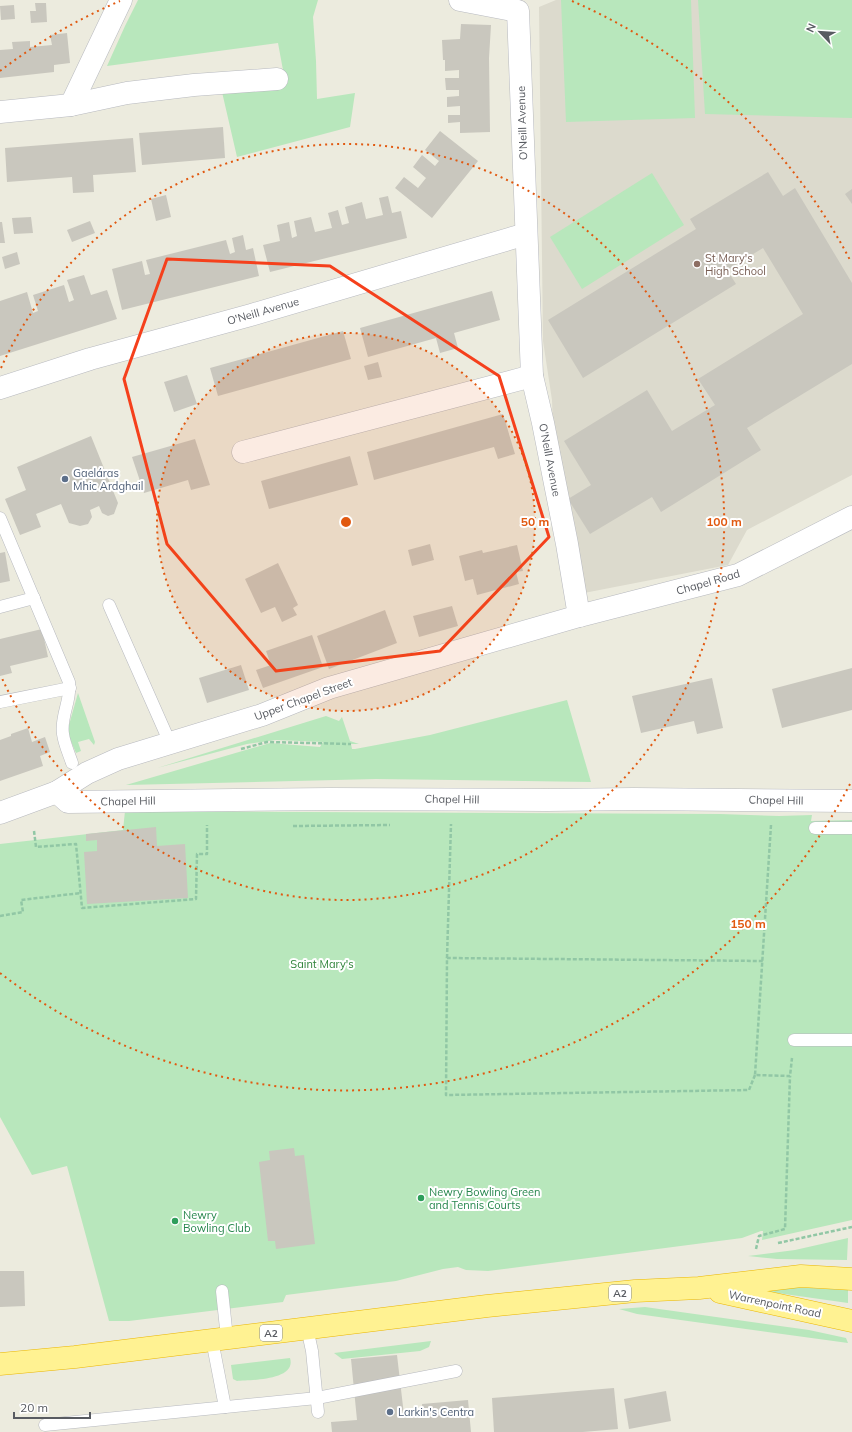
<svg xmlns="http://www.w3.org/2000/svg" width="852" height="1432" font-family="Mulish,sans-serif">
<rect width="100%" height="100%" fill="#ecebde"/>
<!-- education -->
<path fill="#dcdacd" d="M556 0H852V475L747 530 728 565 584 593 554 455 552 400 543 341 539 7Z"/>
<!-- green -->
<g fill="#b8e7bc">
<path d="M138 0H318L313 17 316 61 317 99 355 93 350 127 237 157 222 92 285 81 278 43 107 66 125 26Z"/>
<path d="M561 0H691L695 118 566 122Z"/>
<path d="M698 0H852V118L705 114Z"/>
<path d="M652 173 684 225 582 289 550 237Z"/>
<path d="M78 693 95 742 94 745 89 739 78 742 81 751 76 753 67 732Z"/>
<path d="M567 700 591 782 376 779 126 785 270 743 320 747 323 742 276 740 247 744 157 768 326 716 339 721 342 717 350 741 359 744H351L352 749H355L430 735Z"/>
<path d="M125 811 720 814 779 816 812 815 811 821 852 820V1220L762 1240 763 1231H761L742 1238 488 1271 466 1270 458 1267 443 1269 396 1281 286 1295 283 1302 129 1321H109L67 1166 32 1175 0 1117V844L123 830Z"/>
<path d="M848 1238 847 1260 777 1259 748 1256 795 1250Z"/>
<path d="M774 1286 848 1290V1303L763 1291Z"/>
<path d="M645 1307 809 1330 846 1338 848 1343 637 1314 619 1309Z"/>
<path d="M431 1341 429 1347 420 1351 342 1359 334 1353Z"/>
<path d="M290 1358C297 1381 249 1380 237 1381L233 1379 231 1365Z"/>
</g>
<!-- building -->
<g fill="#c9c7be">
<path d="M35 3H46L47 22 31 23 30 11H36Z"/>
<path d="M14 5 15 19 1 20 0 6Z"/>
<path d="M461 24 491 25 489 58 490 132 460 133V122L448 123V115H460V106L447 107V97L459 96V90H446L445 78H459V70L445 71V60H443L442 40 460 39Z"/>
<path d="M67 33 70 63 54 65V72L0 78V50L13 49 12 42 30 41V47L52 45 50 35Z"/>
<path d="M223 127 225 158 142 165 139 133Z"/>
<path d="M440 131 478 161 432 218 395 188 404 177 418 188 426 178 413 167 422 155 435 166 439 161 425 150Z"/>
<path d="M133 138 136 172 93 175 94 192 73 193 72 177 7 182 5 148Z"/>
<path d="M768 172 783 196 795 188 852 283V364L747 428 761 450 661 512 652 497 590 534 568 499 591 485 564 441 647 390 672 431 715 405 698 379 803 314 763 248 727 270 736 284 583 378 548 320 696 229 690 219Z"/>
<path d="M852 189V204L845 194Z"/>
<path d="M166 195 171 217 156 221 151 199Z"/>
<path d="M388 196 392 213 401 211 407 238 270 272 263 245 280 241 277 225 289 222 292 238 297 236 294 221 311 217 315 232 332 228 328 213 338 210 342 225 349 223 345 207 362 202 366 219 383 215 379 198Z"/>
<path d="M31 217 33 233 14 234 12 218Z"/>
<path d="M90 221 95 233 72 242 67 230Z"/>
<path d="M0 222H2L5 243H0Z"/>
<path d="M243 235 246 250 253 248 259 276 122 310 112 269 142 261 145 275 150 274 146 260 226 240 230 254 235 252 232 238Z"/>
<path d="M17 252 20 264 5 269 2 257Z"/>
<path d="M84 275 91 295 107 290 117 319 0 356V301L27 292 33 313 38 311 33 295 64 285 69 302 74 300 67 280Z"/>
<path d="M492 291 500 320 454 333 458 348 440 353 436 338 368 357 360 328Z"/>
<path d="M343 331 351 359 218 396 210 368Z"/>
<path d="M378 362 382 377 368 380 364 366Z"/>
<path d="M187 375 197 404 174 412 164 382Z"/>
<path d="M503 414 515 454 498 459 494 447 374 480 367 452Z"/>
<path d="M91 436 118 503 114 514 108 516 102 513 99 506 90 510 92 517 88 524 80 526 69 523 61 504 36 514 41 527 20 535 5 499 26 490 17 467Z"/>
<path d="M195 439 210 485 191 490 188 480 144 493 132 457Z"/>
<path d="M350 456 358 485 269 509 261 481Z"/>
<path d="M430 544 434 560 412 566 408 550Z"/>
<path d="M517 545 523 571 516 572 519 584 477 595 473 579 465 581 459 556 482 550 483 553Z"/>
<path d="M5 552 10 581 0 583V553Z"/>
<path d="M278 563 298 605 293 608 297 615 282 622 275 607 261 613 245 579Z"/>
<path d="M452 606 458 626 419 637 413 616Z"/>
<path d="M385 610 397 643 329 669 317 636Z"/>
<path d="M42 629 48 657 10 666 12 673 0 676V639Z"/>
<path d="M312 635 323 667 263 688 256 670 271 665 266 651Z"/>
<path d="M241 665 249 690 207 703 199 678Z"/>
<path d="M852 668V710L782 728 772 689Z"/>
<path d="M712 678 723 728 697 734 694 721 641 733 632 696Z"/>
<path d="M28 728 32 742 45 737 50 752 40 756 43 766 0 781V740L11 736V734Z"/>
<path d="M156 827 157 846 185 844 188 898 87 904 84 852 97 851V840L86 841V834Z"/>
<path d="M294 1148 295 1156 304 1155 315 1244 276 1249 275 1241H268L259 1162 270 1160 269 1151Z"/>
<path d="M0 1271H24L25 1306 0 1307Z"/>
<path d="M397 1355 404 1415 423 1413 422 1404 468 1400 471 1432H332L331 1422 357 1420 351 1359Z"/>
<path d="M614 1388 618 1429 583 1432H494L492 1398Z"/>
<path d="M666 1391 671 1421 629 1429 624 1399Z"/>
</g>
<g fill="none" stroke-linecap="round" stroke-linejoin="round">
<defs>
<g id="service">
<path d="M0 518 69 682C72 699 60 716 63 734 64 743 69 754 72 763"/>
<path d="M109 605 170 743"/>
<path d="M0 607 34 598"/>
<path d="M0 702 70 688"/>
<path d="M815 828H852"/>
<path d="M794 1040H852"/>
<path d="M222 1291 227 1338"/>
<path d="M307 1328 312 1351 318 1412"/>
<path d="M212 1340 225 1407"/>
<path d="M45 1425 317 1398 456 1371"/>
</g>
<g id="minor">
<path d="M460 0 518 11 532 376 543 423 567 544 579 616"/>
<path d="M71 105 121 0"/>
<path d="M0 112 71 105 127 93 194 85 277 79"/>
<path d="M0 388 90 359 251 315 526 234"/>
<path d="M243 452 532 376"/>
<path d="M57 792 68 802 330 799 547 800 634 799 852 801"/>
</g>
<path id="tertiary" d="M0 813 57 792 87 773 118 759 262 715 329 688 579 616 738 575 852 517"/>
<g id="trunk">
<path d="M720 1292 852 1321"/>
<path d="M0 1364 75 1357 487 1306 635 1291 699 1288 801 1276 852 1279"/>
</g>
</defs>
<!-- service casing -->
<use href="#service" stroke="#b7b9bf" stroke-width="13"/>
<!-- minor casing -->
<use href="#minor" stroke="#b7b9bf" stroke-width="23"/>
<!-- tertiary casing -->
<use href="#tertiary" stroke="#b7b9bf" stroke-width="23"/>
<!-- trunk casing -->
<use href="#trunk" stroke="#ebb600" stroke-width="23"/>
<!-- path -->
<g stroke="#91c7a5" stroke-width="2.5" stroke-dasharray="4 2" stroke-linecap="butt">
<path d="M241 749 267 742 351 744"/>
<path d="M771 825 755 1075 790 1076 792 1058"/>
<path d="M293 826 390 825"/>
<path d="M34 831 36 847 76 844 82 908 196 899 197 854H207V825"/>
<path d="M0 916 23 912 21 900 81 893"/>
<path d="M447 958 451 824"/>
<path d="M755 1075 749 1090 446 1095 447 958 763 961"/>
<path d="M778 1243 852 1227"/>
<path d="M756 1249 759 1236 785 1229 790 1076"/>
</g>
<!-- service -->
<use href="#service" stroke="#fff" stroke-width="12"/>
<!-- minor -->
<use href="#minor" stroke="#fff" stroke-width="22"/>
<!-- tertiary -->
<use href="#tertiary" stroke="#fff" stroke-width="22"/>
<!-- trunk -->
<use href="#trunk" stroke="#fff292" stroke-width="22"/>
</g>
<!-- marked area -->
<path fill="none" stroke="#f5401c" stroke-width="3" stroke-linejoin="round" d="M167 259 330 266 499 376 549 537 440 651 276 671 167 544 124 379Z"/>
<!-- distance rings -->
<circle cx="346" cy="522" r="189" fill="#e15910" fill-opacity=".12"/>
<g fill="none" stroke="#e15910" stroke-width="2" stroke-dasharray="2 4">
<circle cx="346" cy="522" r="189"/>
<path d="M1 368A378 378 0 1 1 1 676"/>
<path d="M850 784A568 568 0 0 1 0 973M0 71A568 568 0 0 1 120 1M572 1A568 568 0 0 1 850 260"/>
</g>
<!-- markers -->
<circle fill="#8d6e63" stroke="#fff" stroke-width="1.5" cx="697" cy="264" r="4"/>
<g fill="#5c6f8a" stroke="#fff" stroke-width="1.5">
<circle cx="65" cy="479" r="4"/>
<circle cx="390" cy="1412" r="4"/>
</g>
<g fill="#2e9e5b" stroke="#fff" stroke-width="1.5">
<circle cx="421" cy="1198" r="4"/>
<circle cx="175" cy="1221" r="4"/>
</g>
<g text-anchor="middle" stroke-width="4" stroke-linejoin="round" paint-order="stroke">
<!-- shield labels -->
<g fill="#fff" stroke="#8a8c90" stroke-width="1">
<rect x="609" y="1285" width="22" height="16" rx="3"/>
<rect x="260" y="1325" width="22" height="16" rx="3"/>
</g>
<g font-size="10" font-weight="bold" fill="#585b61">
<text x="620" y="1297">A2</text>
<text x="271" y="1337">A2</text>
</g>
<!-- street labels -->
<g font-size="11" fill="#585b61" stroke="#fff">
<text transform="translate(522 123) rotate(-92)" y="4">O'Neill Avenue</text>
<text transform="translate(263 311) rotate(-16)" y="4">O'Neill Avenue</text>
<text transform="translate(550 460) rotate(79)" y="4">O'Neill Avenue</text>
<text transform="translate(708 582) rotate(-16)" y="4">Chapel Road</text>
<text transform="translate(303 699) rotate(-20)" y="4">Upper Chapel Street</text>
<text transform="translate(452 799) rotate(1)" y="4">Chapel Hill</text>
<text transform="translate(776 800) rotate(1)" y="4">Chapel Hill</text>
<text transform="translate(128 801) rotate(-1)" y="4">Chapel Hill</text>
<text transform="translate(775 1304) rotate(12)" y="4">Warrenpoint Road</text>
</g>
<!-- education labels -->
<g font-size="11" fill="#785e54" stroke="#fff" text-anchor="start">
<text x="705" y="262">St Mary's<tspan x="705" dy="13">High School</tspan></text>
</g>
<!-- service labels -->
<g font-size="11" fill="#4e5e75" stroke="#fff" text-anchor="start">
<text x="73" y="477">Gaeláras<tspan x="73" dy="13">Mhic Ardghail</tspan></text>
<text x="398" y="1416">Larkin's Centra</text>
</g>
<!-- park labels -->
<g font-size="11" fill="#2e8339" stroke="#fff">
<text x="322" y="968">Saint Mary's</text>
</g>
<!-- leisure labels -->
<g font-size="11" fill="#27864d" stroke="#fff" text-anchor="start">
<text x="429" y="1196">Newry Bowling Green<tspan x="429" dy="13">and Tennis Courts</tspan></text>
<text x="183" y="1219">Newry<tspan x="183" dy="13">Bowling Club</tspan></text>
</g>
</g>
<circle cx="346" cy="522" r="6" fill="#e15910" stroke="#fff" stroke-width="2"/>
<g font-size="12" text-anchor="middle" font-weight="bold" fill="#e15910" stroke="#fff" stroke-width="4" stroke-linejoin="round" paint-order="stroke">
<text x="535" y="526">50 m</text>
<text x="724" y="526">100 m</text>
<text x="748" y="928">150 m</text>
</g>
<!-- north arrow -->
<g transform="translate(820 32) rotate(295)" stroke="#ffffff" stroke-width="3" paint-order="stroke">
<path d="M0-3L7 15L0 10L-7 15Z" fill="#585b61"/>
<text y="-6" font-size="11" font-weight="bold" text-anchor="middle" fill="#585b61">N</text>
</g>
<!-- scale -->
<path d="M14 1412v6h76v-6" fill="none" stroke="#585b61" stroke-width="2"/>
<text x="20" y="1412" font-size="12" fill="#585b61" stroke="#ffffff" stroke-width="3" paint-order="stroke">20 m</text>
</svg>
